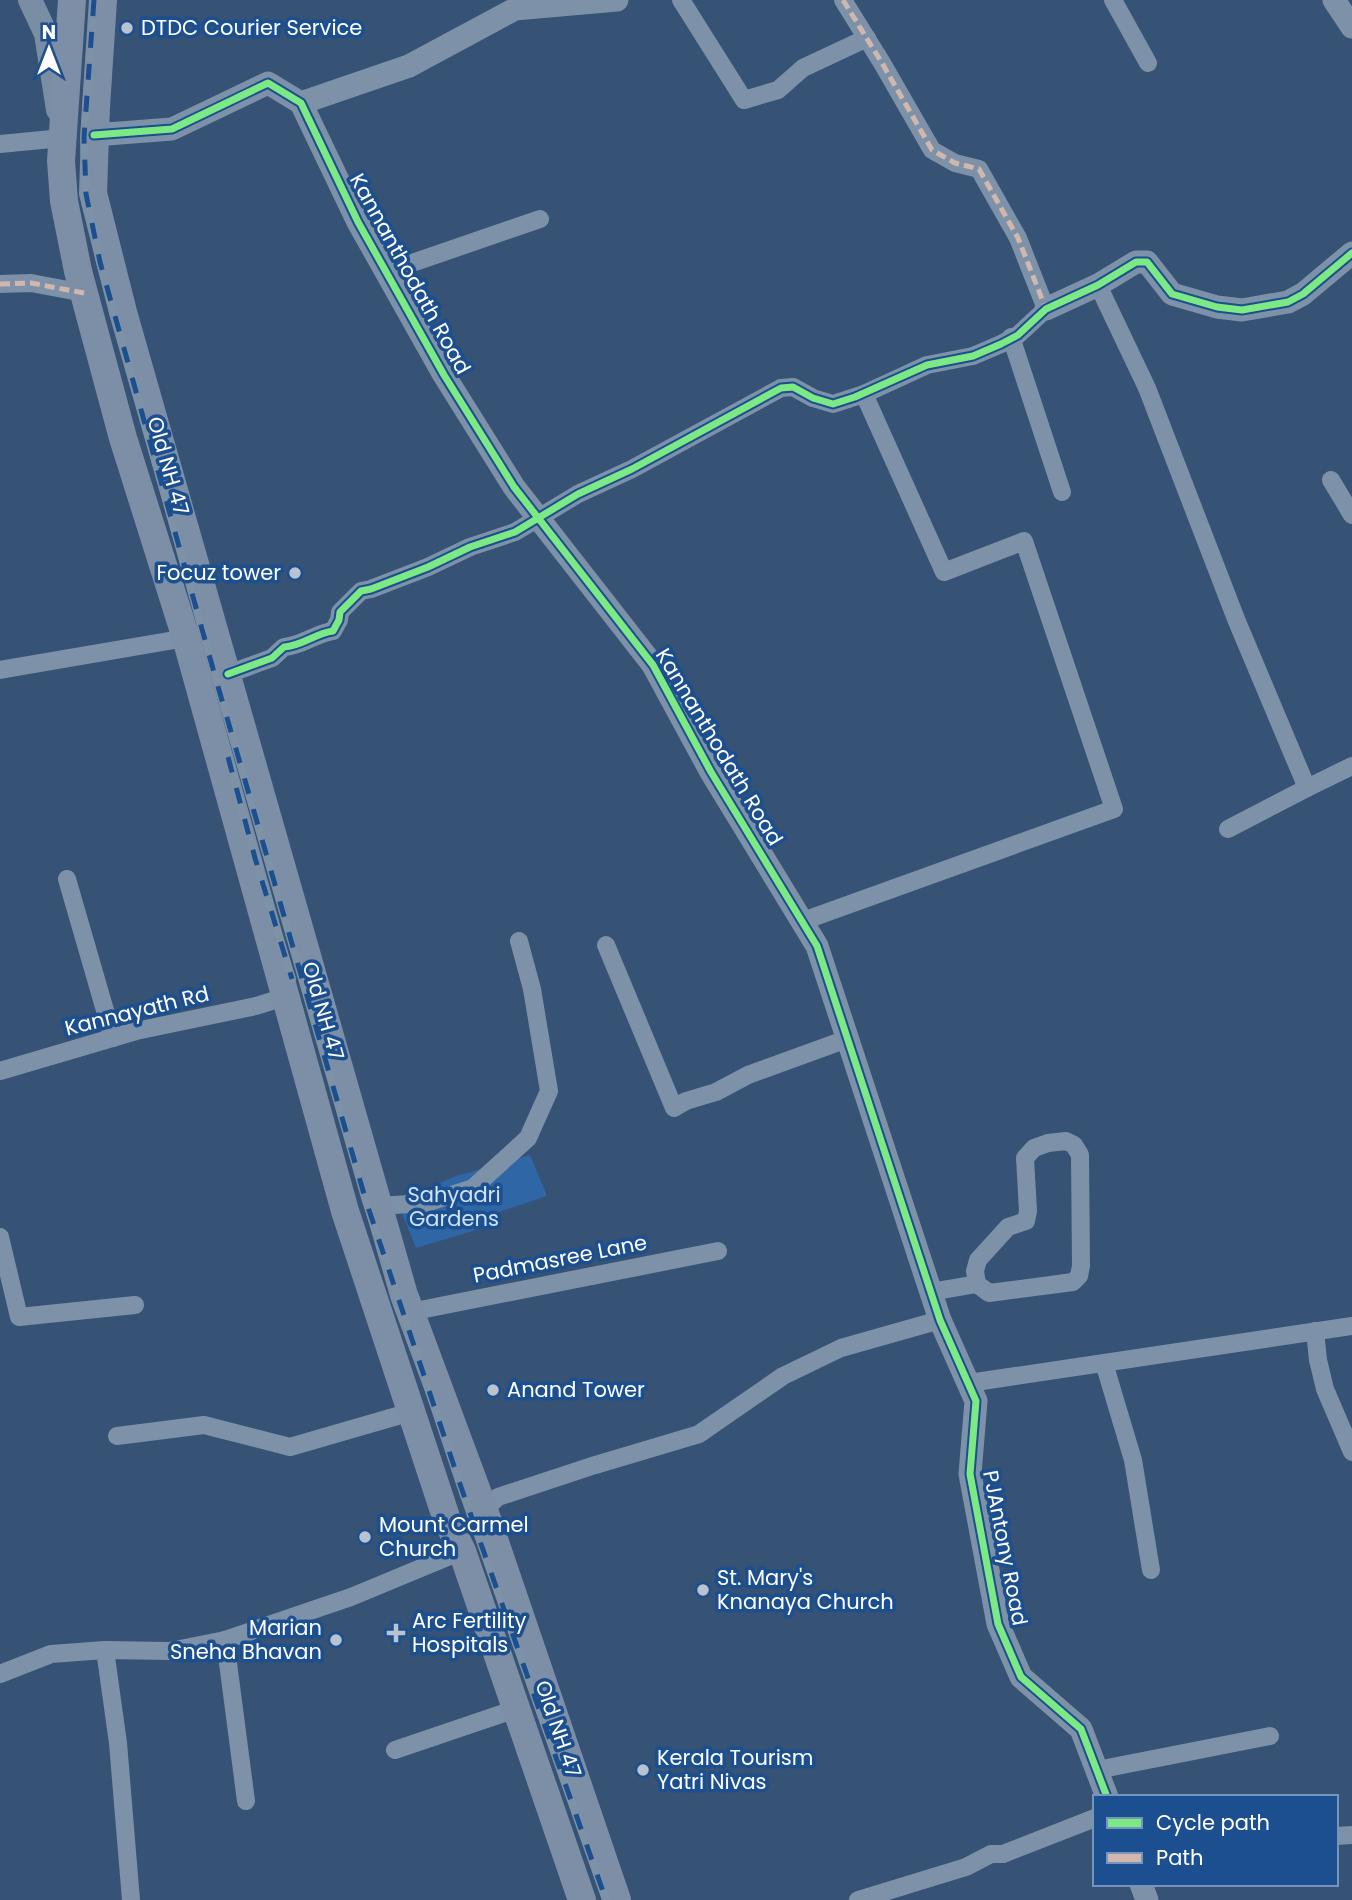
<svg xmlns="http://www.w3.org/2000/svg" width="1352" height="1900" font-family="Poppins,sans-serif">
<rect width="100%" height="100%" fill="#365274"/>
<!-- green -->
<path fill="#2f66a5" d="M530 1155 547 1196 481 1218 483 1228 416 1248 397 1201 456 1176Z"/>
<g fill="none" stroke-linecap="round" stroke-linejoin="round">
<!-- minor -->
<g stroke="#7d92a8" stroke-width="18">
<path d="M681 0 744 100 778 90 803 68 867 38"/>
<path d="M1113 0 1148 63"/>
<path d="M0 144 62 138"/>
<path d="M386 272 540 219"/>
<path d="M0 284 31 283 84 293"/>
<path d="M1098 285 1147 388 1236 619 1307 788 1352 766"/>
<path d="M1011 337 1062 492"/>
<path d="M1331 480 1352 515"/>
<path d="M0 670 186 638"/>
<path d="M228 674 272 658 284 647C302 646 316 633 333 631L339 620 340 612 361 591 371 589 428 567 470 547 515 532 578 494 632 469 781 388 793 387 813 398 833 404 864 394 927 365 973 356 1001 344 1018 335 1046 309 1018 238 979 169 955 163 932 150 882 63 843 0"/>
<path d="M1228 829 1307 788"/>
<path d="M67 879 113 1038"/>
<path d="M803 921 1114 809 1024 541 944 572 864 394"/>
<path d="M606 945 674 1108 686 1101 716 1092 748 1075 847 1039"/>
<path d="M0 1071 136 1031 256 1006 285 997"/>
<path d="M377 1206 426 1203 473 1188 528 1138 549 1091 532 989 519 941"/>
<path d="M0 1237 19 1317 135 1305"/>
<path d="M930 1292 977 1284 989 1293 1073 1282 1079 1276 1081 1266 1080 1155 1074 1145 1066 1141 1048 1143 1034 1148 1025 1158 1028 1211 1026 1221 1008 1227 978 1260 975 1271 977 1284"/>
<path d="M410 1312 718 1251"/>
<path d="M1315 1331 1318 1360 1325 1389 1352 1452"/>
<path d="M1104 1363 1133 1460 1151 1570"/>
<path d="M969 1383 1352 1326"/>
<path d="M117 1436 204 1425 290 1447 411 1412"/>
<path d="M484 1510 498 1497 595 1465 699 1434 783 1376 841 1348 940 1320"/>
<path d="M225 1640 246 1801"/>
<path d="M105 1650 118 1743 131 1900"/>
<path d="M0 1674 51 1654 105 1650 170 1651 225 1640 351 1597 462 1551"/>
<path d="M395 1750 516 1709"/>
<path d="M1097 1770 1270 1736"/>
<path d="M1336 1836 1352 1835"/>
<path d="M858 1900 966 1867 991 1854H1003L1095 1818"/>
</g>
<!-- tertiary -->
<g stroke="#7d92a8" stroke-width="23">
<path d="M1334 0 1352 27"/>
<path d="M301 103 409 66 515 9 617 0"/>
<path d="M94 135 172 129 268 83 301 103 358 222 444 375 514 487 653 665 711 772 817 946 940 1320 976 1401 970 1474 998 1624 1021 1677 1081 1729 1107 1797"/>
<path d="M1046 309 1098 285 1136 262H1147L1172 294 1217 307 1242 310 1288 302 1303 294 1352 253"/>
<path d="M1141 1884 1147 1900"/>
</g>
<!-- secondary -->
<path stroke="#798da4" stroke-width="24" d="M30 0 46 34 58 110"/>
<!-- primary -->
<g stroke="#7d8ea7" stroke-width="28">
<path d="M72 0 61 161 64 201 78 271 123 438 186 638 345 1211 447 1520 462 1551 582 1900"/>
<path d="M103 0 96 107 93 193 123 312 404 1295 484 1510 617 1900"/>
</g>
<defs>
<g id="rail">
<path d="M94 0 84 137 86 194 100 262 215 676 366 1201 460 1484 606 1900"/>
<path d="M228 757 255 858 292 979"/>
</g>
</defs>
<!-- rail casing -->
<use href="#rail" stroke="#7e92a7" stroke-width="8"/>
<!-- rail -->
<use href="#rail" stroke="#1b4f8f" stroke-width="5" stroke-dasharray="16" stroke-linecap="butt"/>
<!-- quiet -->
<g stroke="#d1b7ad" stroke-width="5" stroke-dasharray="10 5" stroke-linecap="butt">
<path d="M843 0 882 63 932 150 955 163 979 169 1018 238 1046 309"/>
<path d="M0 284 31 283 84 293"/>
</g>
<defs>
<g id="cycleway">
<path d="M94 135 172 129 268 83 301 103 358 222 444 375 514 487 653 665 711 772 817 946 940 1320 976 1401 970 1474 998 1624 1021 1677 1081 1729 1107 1797"/>
<path d="M228 674 272 658 284 647C302 646 316 633 333 631L339 620 340 612 361 591 371 589 428 567 470 547 515 532 578 494 632 469 781 388 793 387 813 398 833 404 855 397 927 365 973 356 1001 344 1018 335 1046 309 1098 285 1136 262H1147L1172 294 1217 307 1242 310 1288 302 1303 294 1352 253"/>
</g>
</defs>
<!-- cycleway casing -->
<use href="#cycleway" stroke="#1b4f8f" stroke-width="11"/>
<!-- cycleway -->
<use href="#cycleway" stroke="#7ce984" stroke-width="7"/>
</g>
<!-- markers -->
<g fill="#b9c2ce" stroke="#1b4f8f" stroke-width="2.5">
<circle cx="127" cy="28" r="7"/>
<circle cx="295" cy="573" r="7"/>
<circle cx="493" cy="1390" r="7"/>
<circle cx="365" cy="1537" r="7"/>
<circle cx="703" cy="1590" r="7"/>
<path d="M392.5 1622.5h7v7h7v7h-7v7h-7v-7h-7v-7h7z"/>
<circle cx="336" cy="1640" r="7"/>
<circle cx="643" cy="1770" r="7"/>
</g>
<g text-anchor="middle" stroke-width="7" stroke-linejoin="round" paint-order="stroke">
<!-- poi labels -->
<g font-size="21" fill="#fff" stroke="#1b4f8f" text-anchor="start">
<text x="141" y="35">DTDC Courier Service</text>
<text x="281" y="580" text-anchor="end">Focuz tower</text>
<text x="507" y="1397">Anand Tower</text>
<text x="379" y="1532">Mount Carmel<tspan x="379" dy="24">Church</tspan></text>
<text x="717" y="1585">St. Mary's<tspan x="717" dy="24">Knanaya Church</tspan></text>
<text x="412" y="1628">Arc Fertility<tspan x="412" dy="24">Hospitals</tspan></text>
<text x="322" y="1635" text-anchor="end">Marian<tspan x="322" dy="24">Sneha Bhavan</tspan></text>
<text x="657" y="1765">Kerala Tourism<tspan x="657" dy="24">Yatri Nivas</tspan></text>
</g>
<!-- street labels -->
<g font-size="21" fill="#fff" stroke="#1b4f8f">
<text transform="translate(410 274) rotate(61)" y="7">Kannanthodath Road</text>
<text transform="translate(168 466) rotate(74)" y="7">Old NH 47</text>
<text transform="translate(719 747) rotate(59)" y="7">Kannanthodath Road</text>
<text transform="translate(137 1011) rotate(-14)" y="7">Kannayath Rd</text>
<text transform="translate(323 1011) rotate(74)" y="7">Old NH 47</text>
<text transform="translate(560 1259) rotate(-11)" y="7">Padmasree Lane</text>
<text transform="translate(1005 1548) rotate(79)" y="7">PJAntony Road</text>
<text transform="translate(558 1729) rotate(71)" y="7">Old NH 47</text>
</g>
<!-- park labels -->
<g font-size="21" fill="#cfe3fa" stroke="#1b4f8f">
<text x="454" y="1202">Sahyadri<tspan x="454" dy="24">Gardens</tspan></text>
</g>
</g>
<!-- legend -->
<rect x="1093" y="1795" width="245" height="91" fill="#1b4f8f" stroke="#7695bc" stroke-width="2"/>
<rect x="1107" y="1818" width="35" height="10" fill="#7ce984" stroke="#7695bc" stroke-width="2"/>
<text x="1156" y="1830" font-size="21" fill="#ffffff">Cycle path</text>
<rect x="1107" y="1853" width="35" height="10" fill="#d1b7ad" stroke="#7695bc" stroke-width="2"/>
<text x="1156" y="1865" font-size="21" fill="#ffffff">Path</text>
<!-- north arrow -->
<g transform="translate(49 49)" stroke="#1b4f8f" stroke-width="5" paint-order="stroke">
<path d="M0-5L12 26L0 18L-12 26Z" fill="#ffffff"/>
<text y="-10" font-size="19" font-weight="bold" text-anchor="middle" fill="#ffffff">N</text>
</g>
</svg>
